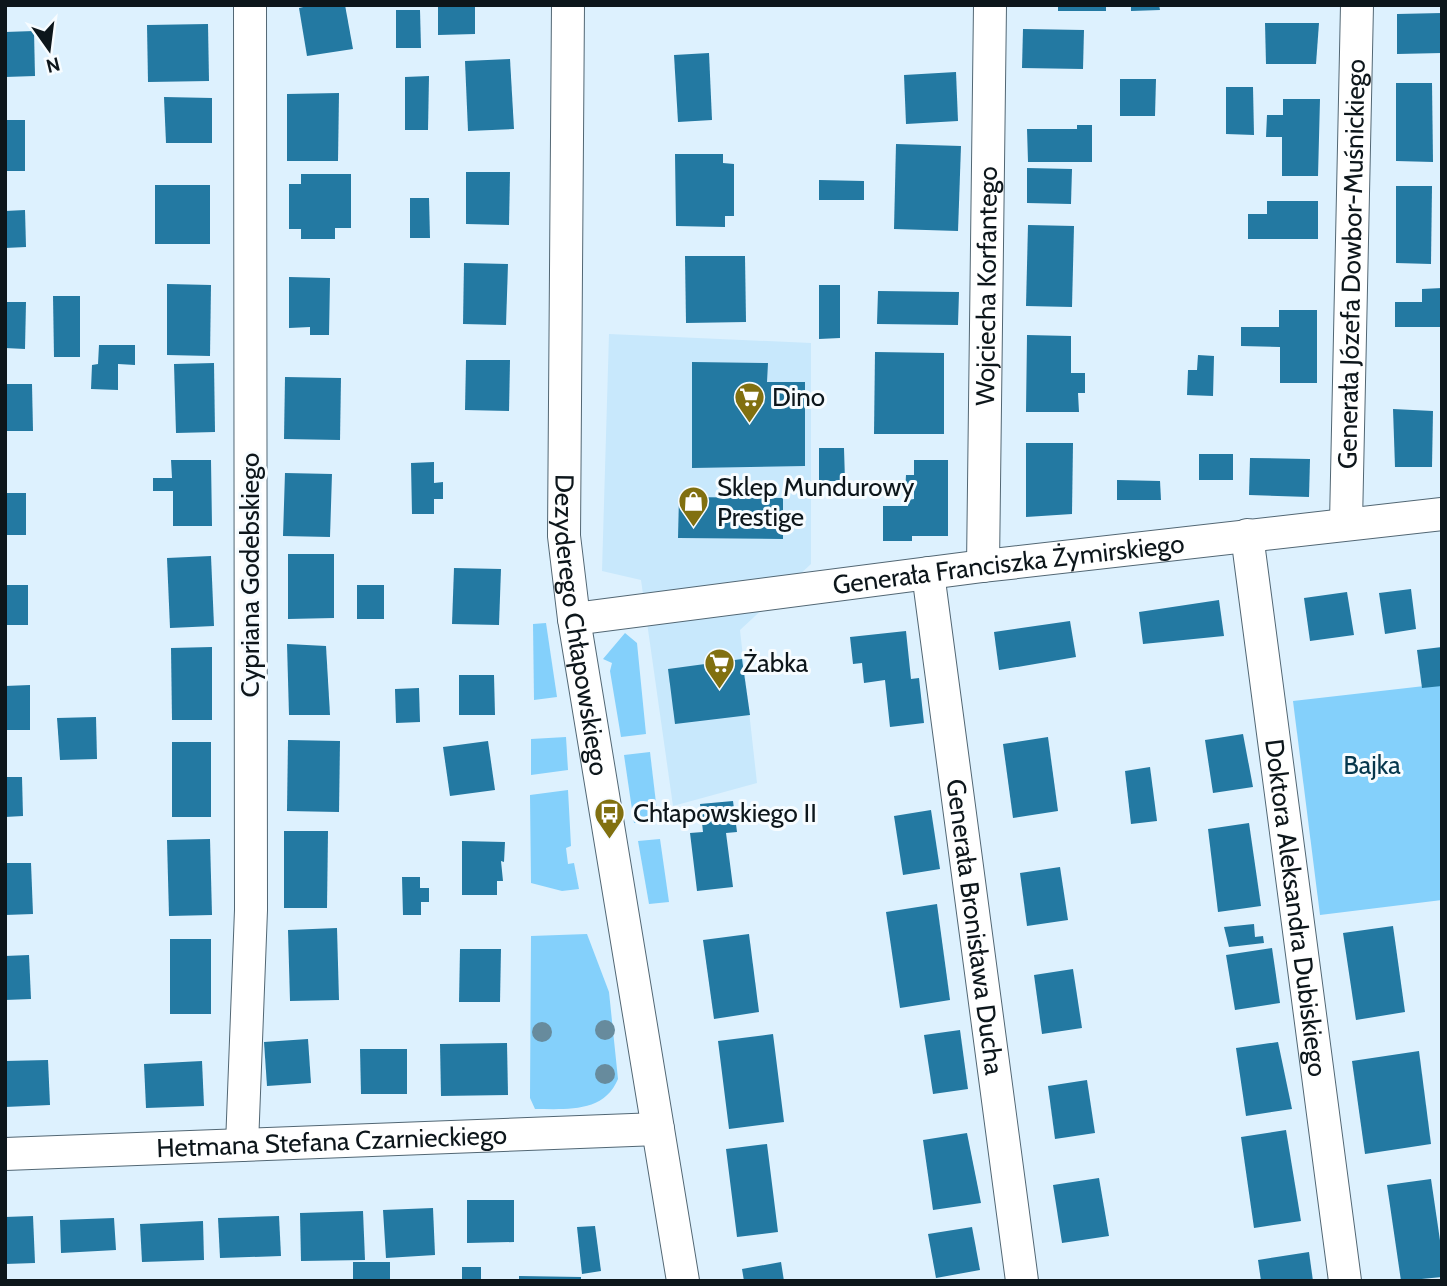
<svg xmlns="http://www.w3.org/2000/svg" width="1447" height="1286" font-family="Cabin,sans-serif">
<rect width="100%" height="100%" fill="#ddf1fe"/>
<!-- built -->
<path fill="#c8e8fc" d="M609 334 811 343V564L740 630 757 783 673 806 641 580 602 571Z"/>
<!-- green -->
<g fill="#84d0fb">
<path d="M546 623 557 697 534 700 533 624Z"/>
<path d="M625 633 637 643 646 734 621 737 610 671 612 663 603 659Z"/>
<path d="M1442 684V900L1320 915 1293 701Z"/>
<path d="M566 737 568 770 531 775V739Z"/>
<path d="M650 752 658 820 634 823 624 755Z"/>
<path d="M568 790 571 846 566 848 568 864 574 863 579 889 562 891 531 883 530 795Z"/>
<path d="M660 839 669 902 649 904 638 841Z"/>
<path d="M587 934 609 992 618 1079C604 1113 567 1109 535 1109L530 1098 531 936Z"/>
</g>
<!-- building -->
<g fill="#2379a2">
<path d="M312 5H345L353 49 307 56 299 8Z"/>
<path d="M438 5H475V34L438 35Z"/>
<rect x="1058" y="5" width="48" height="6"/>
<path d="M1131 5H1159L1160 10 1131 11Z"/>
<path d="M396 10H420L421 48H396Z"/>
<path d="M1442 13V53L1397 54V14Z"/>
<path d="M1265 23H1319L1316 64H1266Z"/>
<path d="M208 24 209 81 148 82 147 25Z"/>
<path d="M1023 29 1084 30 1083 69 1022 68Z"/>
<path d="M34 31 35 76 5 77V32Z"/>
<path d="M709 53 712 120 678 122 674 55Z"/>
<path d="M510 59 514 129 468 131 465 61Z"/>
<path d="M956 72 958 121 906 124 904 75Z"/>
<path d="M429 76 428 130H405V77Z"/>
<path d="M1120 79H1156L1155 116H1120Z"/>
<path d="M1396 83H1432L1433 162 1396 161Z"/>
<path d="M1226 87H1253L1254 135 1226 134Z"/>
<path d="M339 93 338 161H287V94Z"/>
<path d="M164 97 212 98V143H166Z"/>
<path d="M1283 99H1320L1318 176H1282V137H1266L1267 115H1283Z"/>
<rect x="5" y="120" width="20" height="51"/>
<path d="M1077 125H1092V162H1028L1027 129H1077Z"/>
<path d="M896 144 961 146 958 231 894 229Z"/>
<path d="M675 154H723V163L734 164V216H725V227L676 226Z"/>
<path d="M1027 168 1072 169 1071 204 1027 203Z"/>
<path d="M466 172H510L509 225 466 224Z"/>
<path d="M301 174H351V228H335V239H301V229H289V184H301Z"/>
<path d="M819 180 864 181V200H819Z"/>
<rect x="155" y="185" width="55" height="59"/>
<path d="M1396 186H1432L1431 264 1396 263Z"/>
<path d="M410 198H429L430 238H410Z"/>
<path d="M1267 201H1318V239H1248V214H1267Z"/>
<path d="M25 210 26 247 5 248V211Z"/>
<path d="M1028 225 1074 226 1072 307 1026 306Z"/>
<path d="M685 256H745L746 322 686 323Z"/>
<path d="M464 263 508 264 506 325 463 324Z"/>
<path d="M289 277 330 278 329 335H310V327L289 328Z"/>
<path d="M167 284 211 285 210 356 167 355Z"/>
<path d="M819 285H840V338L819 339Z"/>
<path d="M1442 288V327H1395V302H1422V289Z"/>
<path d="M878 291 959 292 958 325 877 324Z"/>
<path d="M53 296H80V357H54Z"/>
<path d="M5 302H26L25 349 5 348Z"/>
<path d="M1279 310H1317V383H1280V347L1241 346V327H1279Z"/>
<path d="M1027 335 1071 336V373H1085V393H1078L1079 412H1026Z"/>
<path d="M99 345H135V365L118 364V390L91 389 92 365 98 364Z"/>
<path d="M875 352 944 353V434H874Z"/>
<path d="M1198 355 1214 356 1213 396 1187 395 1188 370H1197Z"/>
<path d="M466 360H510L509 411 465 410Z"/>
<path d="M692 362 768 363 767 382H805V466L692 468Z"/>
<path d="M214 363 215 432 176 433 174 364Z"/>
<path d="M285 377 341 378 340 440 284 439Z"/>
<path d="M5 384H32L33 431H5Z"/>
<path d="M1393 409 1433 411 1432 467H1395Z"/>
<path d="M1026 443H1073L1072 514 1026 517Z"/>
<path d="M819 448H844L845 481H819Z"/>
<rect x="1199" y="454" width="34" height="26"/>
<path d="M1250 458 1310 459 1309 497 1249 495Z"/>
<path d="M171 460H211L212 526H173V491H153V478H172Z"/>
<path d="M914 460H948V536H912V541H883V506H908V500L914 499V492H905L906 475H914Z"/>
<path d="M434 462V483L443 482V499H434V514H412L411 463Z"/>
<path d="M285 473 332 474 330 537 283 536Z"/>
<path d="M1117 480 1160 481 1161 500H1117Z"/>
<rect x="5" y="493" width="21" height="42"/>
<path d="M679 497 783 498V539L678 538Z"/>
<path d="M288 554H334V618L288 619Z"/>
<path d="M211 556 214 626 170 628 167 558Z"/>
<path d="M454 568 501 569 499 625 452 624Z"/>
<rect x="5" y="585" width="23" height="40"/>
<rect x="357" y="585" width="27" height="34"/>
<path d="M1411 589 1416 629 1385 634 1379 593Z"/>
<path d="M1347 592 1354 635 1310 641 1304 598Z"/>
<path d="M1219 600 1224 636 1143 644 1139 612Z"/>
<path d="M1070 621 1076 657 999 670 994 632Z"/>
<path d="M906 631 911 679 919 678 924 723 890 727 885 680 864 683 862 663 853 664 850 637Z"/>
<path d="M287 644 326 646 330 715H289Z"/>
<path d="M212 647V720H172L171 648Z"/>
<path d="M1442 647V686L1422 688 1417 650Z"/>
<path d="M742 659 750 715 675 724 668 669Z"/>
<path d="M459 675H494L495 715H459Z"/>
<path d="M30 685V730H5V686Z"/>
<path d="M419 688 420 722 396 723 395 689Z"/>
<path d="M96 717 97 759 60 760 57 718Z"/>
<path d="M1243 734 1253 787 1213 793 1205 740Z"/>
<path d="M1048 737 1058 811 1013 818 1003 744Z"/>
<path d="M288 740 340 741 339 812 287 811Z"/>
<path d="M488 741 495 790 450 796 443 747Z"/>
<rect x="172" y="742" width="39" height="75"/>
<path d="M1150 767 1157 821 1131 824 1125 771Z"/>
<path d="M5 777H22L23 816 5 817Z"/>
<path d="M733 801 737 832 726 833 733 887 697 891 690 833 703 832 700 804Z"/>
<path d="M931 810 940 869 903 875 894 816Z"/>
<path d="M1249 823 1261 906 1218 912 1208 829Z"/>
<path d="M284 831H328L327 908H284Z"/>
<path d="M210 839 212 915 169 916 167 840Z"/>
<path d="M462 841 505 842 504 862 501 861 503 881H497V895H462Z"/>
<path d="M5 863H31L33 914 5 915Z"/>
<path d="M1060 867 1068 920 1027 926 1020 873Z"/>
<path d="M402 877H420V888H429V902H421V915H403Z"/>
<path d="M937 904 950 1000 900 1008 886 912Z"/>
<path d="M1254 924 1255 937 1263 936 1264 943 1229 947 1224 927Z"/>
<path d="M1393 926 1405 1012 1356 1020 1343 933Z"/>
<path d="M337 928 339 1000 290 1001 288 930Z"/>
<path d="M749 934 759 1012 714 1019 703 940Z"/>
<rect x="170" y="939" width="41" height="75"/>
<path d="M1272 948 1280 1003 1235 1010 1226 955Z"/>
<path d="M460 949H501L500 1002H459Z"/>
<path d="M29 955 31 999 5 1000V956Z"/>
<path d="M1073 969 1082 1028 1042 1034 1034 975Z"/>
<path d="M960 1030 968 1089 933 1094 924 1035Z"/>
<path d="M773 1034 784 1122 729 1129 718 1041Z"/>
<path d="M308 1039 311 1083 267 1086 264 1042Z"/>
<path d="M1278 1042 1292 1109 1246 1116 1236 1048Z"/>
<path d="M507 1043 508 1095 441 1096 440 1044Z"/>
<path d="M360 1049H407V1094H361Z"/>
<path d="M1419 1051 1431 1144 1365 1154 1352 1061Z"/>
<path d="M48 1060 50 1105 5 1107V1061Z"/>
<path d="M202 1061 204 1106 146 1108 144 1064Z"/>
<path d="M1087 1080 1095 1133 1055 1139 1048 1086Z"/>
<path d="M1286 1130 1301 1221 1254 1228 1241 1137Z"/>
<path d="M967 1133 981 1203 933 1210 923 1140Z"/>
<path d="M767 1144 778 1232 737 1237 726 1149Z"/>
<path d="M1099 1178 1109 1236 1062 1243 1053 1185Z"/>
<path d="M1431 1179 1442 1254V1277L1401 1281 1387 1185Z"/>
<path d="M467 1200H514V1242L467 1243Z"/>
<path d="M433 1208 435 1255 386 1258 383 1210Z"/>
<path d="M363 1211 365 1260 301 1261 300 1213Z"/>
<path d="M33 1216 35 1263 5 1264V1217Z"/>
<path d="M279 1216 281 1256 220 1258 218 1218Z"/>
<path d="M114 1218 116 1250 61 1253 60 1220Z"/>
<path d="M203 1221 204 1260 142 1262 140 1224Z"/>
<path d="M595 1226 601 1271 582 1274 577 1227Z"/>
<path d="M972 1227 980 1270 936 1278 928 1234Z"/>
<path d="M1309 1252 1313 1281H1261L1258 1260Z"/>
<rect x="353" y="1262" width="37" height="19"/>
<path d="M781 1262 784 1281H744L742 1269Z"/>
<rect x="462" y="1267" width="19" height="14"/>
<path d="M519 1276 581 1277V1281H519Z"/>
</g>
<g fill="none" stroke-linecap="round" stroke-linejoin="round">
<defs>
<g id="minor">
<path id="s1" d="M568 5 564 536 574 619 683 1281"/>
<path id="s2" d="M1346 523 1357 5"/>
<path id="s3" d="M1247 535 1345 1281"/>
<path id="s4" d="M983 566 990 5"/>
<path id="s5" d="M928 573 1022 1281"/>
<path id="s6" d="M574 619 983 566 1442 514"/>
<path d="M242 1145 251 910 250 5"/>
<path id="s7" d="M5 1154 658 1129"/>
</g>
</defs>
<!-- minor casing -->
<use href="#minor" stroke="#526774" stroke-width="34"/>
<!-- minor -->
<use href="#minor" stroke="#fff" stroke-width="32"/>
</g>
<!-- trees -->
<g fill="#678b9d">
<circle cx="605" cy="1030" r="10"/>
<circle cx="542" cy="1032" r="10"/>
<circle cx="605" cy="1074" r="10"/>
</g>
<!-- icons -->
<defs>
<symbol id="supermarket-pin" viewBox="-11 -11 22 30"><path d="M0 17L-7.5 6A9.5 9.5 0 1 1 7.5 6Z" fill="#817010" stroke="#f7fcff"/><path d="M-6-5.5h2.5l.6 2H6L4.5 2H-2.5L-4.4-4H-6ZM-1.5 3.2a1.3 1.3 0 1 0 .1 0ZM3 3.2a1.3 1.3 0 1 0 .1 0Z" fill="#fff"/></symbol>
<symbol id="shop-pin" viewBox="-11 -11 22 30"><path d="M0 17L-7.5 6A9.5 9.5 0 1 1 7.5 6Z" fill="#817010" stroke="#f7fcff"/><path d="M-5-2.5h2.3a2.7 3.5 0 0 1 5.4 0H5L5.5 6h-11ZM-1.5-2.5h3a1.5 2.3 0 0 0-3 0Z" fill="#fff"/></symbol>
<symbol id="bus-pin" viewBox="-11 -11 22 30"><path d="M0 17L-7.5 6A9.5 9.5 0 1 1 7.5 6Z" fill="#817010" stroke="#f7fcff"/><path d="M-5-6H5V4H4V6H2V4H-2V6H-4V4H-5ZM-3.5-4V0h7V-4ZM-3.5 1.2v1.5H-2V1.2ZM2 1.2v1.5H3.5V1.2Z" fill="#fff"/></symbol>
</defs>
<g fill-rule="evenodd">
<use href="#supermarket-pin" x="732" y="380" width="35" height="47"/>
<use href="#shop-pin" x="676" y="484" width="35" height="47"/>
<use href="#supermarket-pin" x="702" y="646" width="35" height="47"/>
<use href="#bus-pin" x="592" y="796" width="35" height="47"/>
</g>
<g text-anchor="middle" stroke-width="6" stroke-linejoin="round" paint-order="stroke">
<!-- street labels -->
<g font-size="26" fill="#0d161b" stroke="#f7fcff">
<text dy="9" stroke="none"><textPath href="#s2" startOffset="259">Generała Józefa Dowbor-Muśnickiego</textPath></text>
<text dy="9" stroke="none"><textPath href="#s4" startOffset="280">Wojciecha Korfantego</textPath></text>
<text dy="9" stroke="none"><textPath href="#s6" startOffset="438">Generała Franciszka Żymirskiego</textPath></text>
<text transform="translate(250 575) rotate(-90)" y="9">Cypriana Godebskiego</text>
<text dy="9" stroke="none"><textPath href="#s1" startOffset="621">Dezyderego Chłapowskiego</textPath></text>
<text dy="9" stroke="none"><textPath href="#s3" startOffset="376">Doktora Aleksandra Dubiskiego</textPath></text>
<text dy="9" stroke="none"><textPath href="#s5" startOffset="357">Generała Bronisława Ducha</textPath></text>
<text dy="9" stroke="none"><textPath href="#s7" startOffset="327">Hetmana Stefana Czarnieckiego</textPath></text>
</g>
<!-- poi labels -->
<g font-size="26" fill="#0d161b" stroke="#f7fcff" text-anchor="start">
<text x="772" y="406">Dino</text>
<text x="717" y="496">Sklep Mundurowy<tspan x="717" dy="30">Prestige</tspan></text>
<text x="743" y="672">Żabka</text>
<text x="633" y="822">Chłapowskiego II</text>
</g>
<!-- park labels -->
<g font-size="26" fill="#06374d" stroke="#f7fcff">
<text x="1372" y="774">Bajka</text>
</g>
</g>
<!-- border -->
<rect width="1447" height="1286" fill="none" stroke="#0d161b" stroke-width="14"/>
<!-- north arrow -->
<g transform="translate(49 49) rotate(166)" stroke="#f7fcff" stroke-width="5" paint-order="stroke">
<path d="M0-5L12 26L0 18L-12 26Z" fill="#0d161b"/>
<text y="-10" font-size="19" font-weight="bold" text-anchor="middle" fill="#0d161b">N</text>
</g>
</svg>
